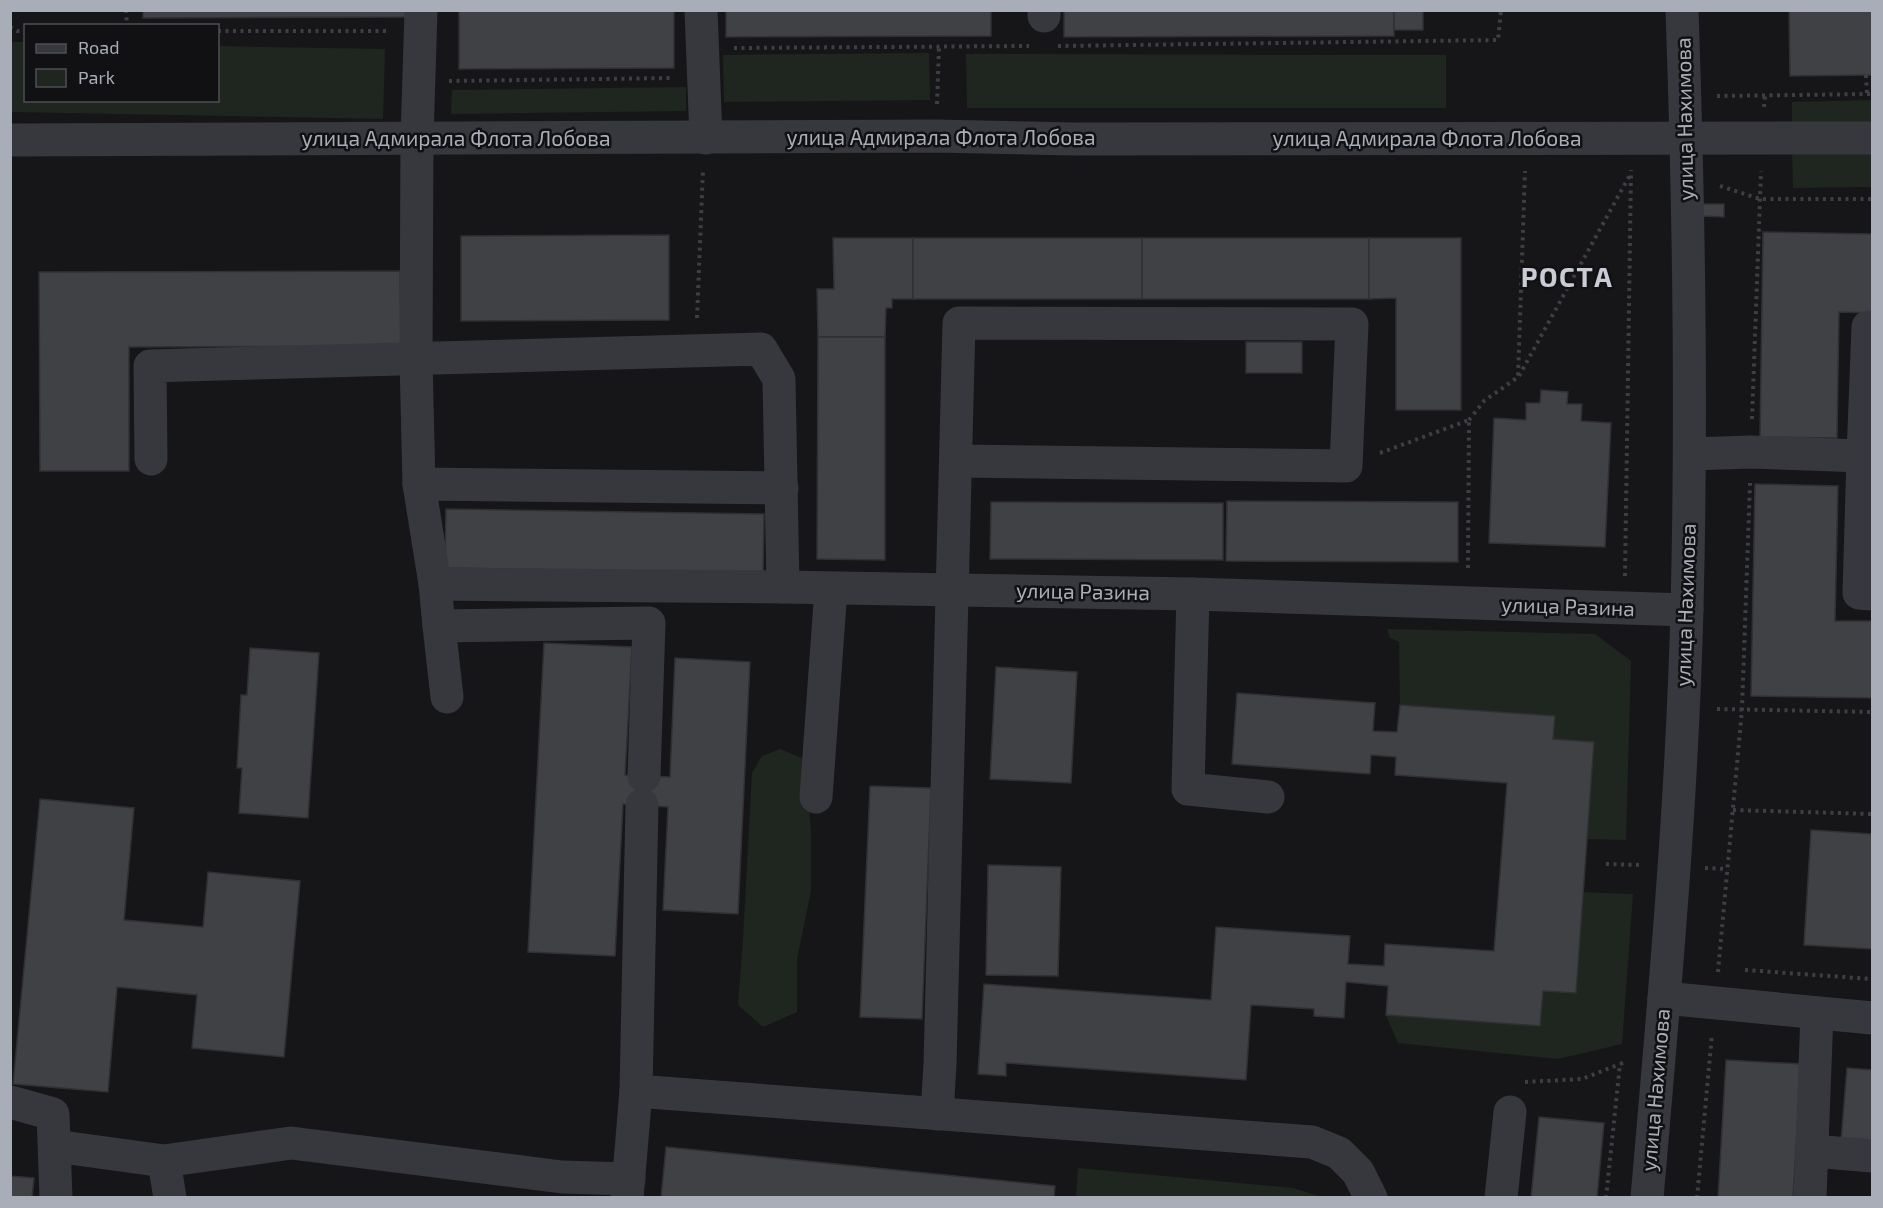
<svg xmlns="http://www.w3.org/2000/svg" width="1883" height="1208" font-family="'Exo 2',sans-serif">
<rect width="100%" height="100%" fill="#161618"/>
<!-- green -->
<g fill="#1e261f">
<path d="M11 42H25L26 100H218V46L385 49 383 119 11 112Z"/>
<path d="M929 53 930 100 724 102 723 55Z"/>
<path d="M966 54 1446 55V108H967Z"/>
<path d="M686 87V111L451 114 452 90Z"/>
<path d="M1872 100V127L1792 128V102Z"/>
<path d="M1872 147V187L1793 188 1792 149Z"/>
<path d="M1387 629 1595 634 1631 661 1626 840 1587 839 1594 742 1553 739 1554 716 1400 705 1399 642 1390 638Z"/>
<path d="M780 749 804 759 811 829V891L797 959V1012L763 1027 738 1005 743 939 752 773 762 756Z"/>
<path d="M1583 892 1633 894 1622 1044 1558 1059 1398 1043 1386 1015 1540 1026 1543 991 1576 993Z"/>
<path d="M1078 1168 1293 1188 1322 1197H1076Z"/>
</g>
<!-- building -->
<g fill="#404145" stroke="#303034" stroke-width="1.5">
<path d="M143 10H413V17L143 18Z"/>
<path d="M459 10H674V68L459 69Z"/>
<path d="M726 10H991V36L726 37Z"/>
<path d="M1064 10H1394V36L1064 37Z"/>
<rect x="1394" y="10" width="29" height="20"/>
<path d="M1789 10H1872V75L1790 76Z"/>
<path d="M1701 204H1724V217L1701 216Z"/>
<path d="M1763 232 1872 234V313L1839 312 1837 438 1760 437Z"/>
<path d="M669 235V320L461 321V236Z"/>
<path d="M833 238H913V299H892V308H886L885 337H818L817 289H834Z"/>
<rect x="913" y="238" width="229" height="61"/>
<rect x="1142" y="238" width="227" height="61"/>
<path d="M1369 238H1461V410H1396V298L1369 299Z"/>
<path d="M400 271 401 346 129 347V471H40L39 272Z"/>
<path d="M818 337H885V560L817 559Z"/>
<rect x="1246" y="342" width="56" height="31"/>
<path d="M1541 390 1568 392 1567 404H1582L1581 421 1611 423 1605 547 1489 543 1494 418 1526 420V403H1540Z"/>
<path d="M1755 484 1838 486 1835 621H1872V698L1751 696Z"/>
<path d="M1227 501 1458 502V562L1226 561Z"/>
<path d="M991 502 1223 503V560L990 559Z"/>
<path d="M446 509 764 514 763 573 445 568Z"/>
<path d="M544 643 632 647 625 775 670 777 675 658 750 662 738 914 663 910 668 807 623 804 615 956 528 952Z"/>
<path d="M250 648 319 653 308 818 239 813 242 768H237L241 695H247Z"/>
<path d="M996 667 1077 672 1071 783 990 779Z"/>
<path d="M1237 693 1375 703 1373 731 1397 732 1400 705 1555 716 1553 739 1594 742 1576 993 1543 991 1540 1026 1386 1015 1388 986 1346 982 1344 1018 1314 1016V1009L1251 1005 1246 1080 1006 1063V1076L978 1074 984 984 1211 1000 1216 927 1350 936 1348 964 1384 966 1385 944 1494 951 1507 783 1395 775 1396 757 1371 755 1370 774 1232 764Z"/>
<path d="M870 786 931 788 922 1019 860 1017Z"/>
<path d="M40 799 134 808 124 920 203 927 208 872 300 881 284 1057 192 1048 197 995 117 987 108 1092 13 1084Z"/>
<path d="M1811 830 1872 834V949L1804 945Z"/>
<path d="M988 865 1061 867 1058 976 986 975Z"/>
<path d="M1726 1060 1801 1064 1793 1198H1718Z"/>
<path d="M1847 1068 1872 1070V1144L1841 1141Z"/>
<path d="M1539 1117 1604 1123 1597 1198H1531Z"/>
<path d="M666 1147 1055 1186 1054 1198H661Z"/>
<path d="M10 1176 34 1178 32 1198H10Z"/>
</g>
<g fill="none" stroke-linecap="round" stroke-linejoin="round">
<!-- path -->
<g stroke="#3d3f44" stroke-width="4" stroke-dasharray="3 4.5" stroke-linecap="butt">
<path d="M126 10 127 26"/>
<path d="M10 27 17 31H26"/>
<path d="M218 31H389"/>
<path d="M1058 46 1498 40 1501 10"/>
<path d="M734 48 1029 46"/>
<path d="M1866 75 1867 94"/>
<path d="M449 81 673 78"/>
<path d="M1717 96 1872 94"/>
<path d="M937 104 939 47"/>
<path d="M1764 107 1765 96"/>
<path d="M1720 186 1760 199H1872"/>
<path d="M697 318 703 169"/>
<path d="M1519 376 1631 173"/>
<path d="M1752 419 1761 171"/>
<path d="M1469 420 1484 401 1518 377 1525 171"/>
<path d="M1380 453 1469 420 1468 570"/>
<path d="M1625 576 1631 170"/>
<path d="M1717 709 1872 712"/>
<path d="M1733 810 1872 814"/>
<path d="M1606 864 1641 865"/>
<path d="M1705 868 1727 869"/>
<path d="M1745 970 1872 979"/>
<path d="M1718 972 1742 709 1750 483"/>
<path d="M1525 1082 1582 1079 1620 1064"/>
<path d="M1606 1198 1620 1064 1626 1062"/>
<path d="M1697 1198 1712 1034"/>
</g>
<!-- minor -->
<g stroke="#37383d" stroke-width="33">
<path d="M421 10 417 139 416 359 419 484 435 584 783 587 1193 594 1687 610"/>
<path d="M701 10 706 138"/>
<path d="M1044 16V10"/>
<path d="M10 140 935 136 1073 139 1872 138"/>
<path d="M1690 454 1751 452 1863 456 1868 327H1872"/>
<path d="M1872 456H1863L1859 593 1872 594"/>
<path d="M151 459 150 366 761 349 779 379 783 587"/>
<path d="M419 484 782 488"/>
<path d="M435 584 439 626 649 623 644 776"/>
<path d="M1193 594 1188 789 1268 797"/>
<path d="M439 626 447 697"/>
<path d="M816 797 831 589"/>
<path d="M1664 998 1872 1018"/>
<path d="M636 1091 1312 1142 1339 1153 1358 1172 1371 1198"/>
<path d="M10 1102 53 1114 56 1198"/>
<path d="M937 1114 940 1064 959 323 1352 324 1346 466 957 461"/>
<path d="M55 1146 164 1161 291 1143 562 1177 629 1179"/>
<path d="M1813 1151 1872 1156"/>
<path d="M164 1161 170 1198"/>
<path d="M627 1198 636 1091 642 805"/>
<path d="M1501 1198 1510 1112"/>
<path d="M1647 1198C1664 1001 1682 805 1687 608 1692 409 1689 209 1682 10"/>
<path d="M1810 1198 1817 1013"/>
</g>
</g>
<g text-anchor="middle" stroke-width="5" stroke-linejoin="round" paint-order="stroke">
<!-- street labels -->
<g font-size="21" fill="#a8adb8" stroke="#111113">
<text transform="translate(1685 119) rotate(-91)" y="7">улица Нахимова</text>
<text x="941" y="145">улица Адмирала Флота Лобова</text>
<text x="456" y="146">улица Адмирала Флота Лобова</text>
<text x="1427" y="146">улица Адмирала Флота Лобова</text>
<text transform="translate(1083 592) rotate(1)" y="7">улица Разина</text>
<text transform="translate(1686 605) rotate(-88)" y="7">улица Нахимова</text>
<text transform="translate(1568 607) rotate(2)" y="7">улица Разина</text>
<text transform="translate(1656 1090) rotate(-85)" y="7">улица Нахимова</text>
</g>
<!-- district labels -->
<g font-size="27" font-weight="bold" letter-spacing="1.5" fill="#c9ccd4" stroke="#111113">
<text x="1567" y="287">РОСТА</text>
</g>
</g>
<!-- border -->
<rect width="1883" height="1208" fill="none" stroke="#a8adb8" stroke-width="24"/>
<!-- legend -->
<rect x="24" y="24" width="195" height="78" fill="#111113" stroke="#4d4f55" stroke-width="1.5"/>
<rect x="36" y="44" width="30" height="9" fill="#37383d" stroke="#4d4f55" stroke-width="1.5"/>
<text x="78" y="54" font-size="18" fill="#a8adb8">Road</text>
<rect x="36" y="69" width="30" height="18" fill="#1e261f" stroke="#4d4f55" stroke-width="1.5"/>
<text x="78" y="84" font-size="18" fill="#a8adb8">Park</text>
</svg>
